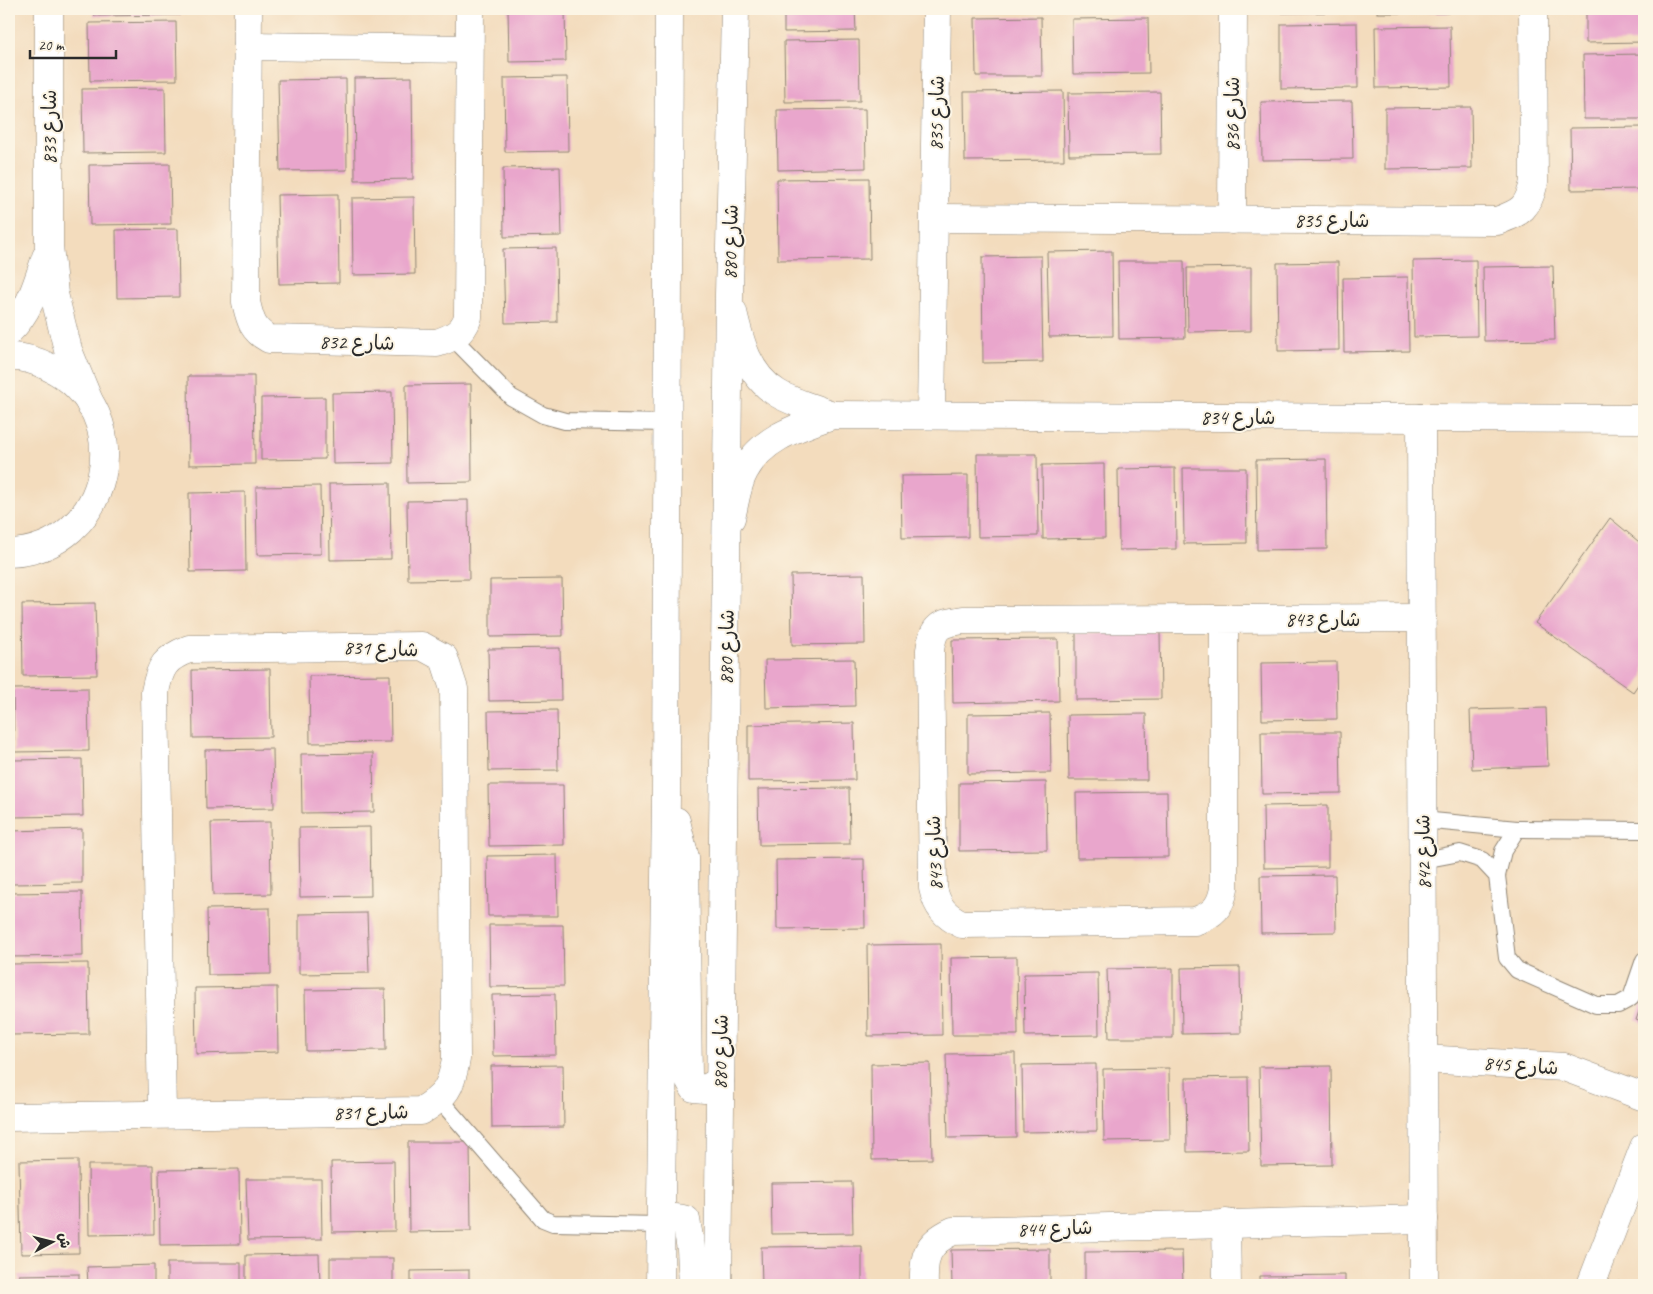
<svg xmlns="http://www.w3.org/2000/svg" width="1653" height="1294" font-family="Caveat,'Playpen Sans Arabic',sans-serif">
<rect width="100%" height="100%" fill="#fcf5e5"/>
<filter id="ink" filterUnits="userSpaceOnUse"><feTurbulence type="fractalNoise" baseFrequency=".02" numOctaves="2"/><feDisplacementMap in="SourceGraphic" scale="10" xChannelSelector="R" yChannelSelector="G"/><feConvolveMatrix kernelMatrix="1 2 1 2 8 2 1 2 1" color-interpolation-filters="sRGB"/></filter>
<filter id="wash" filterUnits="userSpaceOnUse"><feTurbulence type="fractalNoise" baseFrequency=".0096" numOctaves="4" result="noise"/><feDisplacementMap in="SourceGraphic" scale="20" xChannelSelector="R" yChannelSelector="G"/><feGaussianBlur stdDeviation="1.12" result="paint"/><feColorMatrix in="noise" values="0 0 0 0 0 0 0 0 0 0 0 0 0 0 0 0 0 1.4 0 .05"/><feComposite in="paint" operator="in"/></filter>
<g filter="url(#wash)">
<rect width="100%" height="100%" fill="#f3dcbd"/>
<g id="blocks">
<!-- building -->
<g fill="#e9a6cc">
<path d="M94 9H180V15L94 16Z"/>
<path d="M508 9H565L566 61 509 62Z"/>
<path d="M784 9H855L856 31 784 32Z"/>
<path d="M1282 9H1360V12L1282 13Z"/>
<rect x="1377" y="9" width="71" height="4"/>
<path d="M1586 9H1644V42L1586 43Z"/>
<path d="M1041 17 1042 76H976L975 18Z"/>
<path d="M1148 18 1149 73 1073 74 1072 19Z"/>
<path d="M176 22 177 80 90 81 89 23Z"/>
<path d="M1357 23 1358 88 1281 89V24Z"/>
<path d="M1450 26 1451 87 1376 88 1375 27Z"/>
<path d="M859 40 860 101 785 102 784 41Z"/>
<path d="M1644 54V119H1584L1583 55Z"/>
<path d="M412 77 413 179 355 180 354 78Z"/>
<path d="M567 77 568 151 505 152 504 78Z"/>
<path d="M346 79 347 170 280 171 278 80Z"/>
<path d="M165 88 166 152 83 153 82 89Z"/>
<path d="M1063 91 1064 160 965 161 964 92Z"/>
<path d="M1160 92 1161 154 1069 155 1068 93Z"/>
<path d="M1352 101 1353 159 1262 160 1261 102Z"/>
<path d="M1471 107 1472 168 1385 169V108Z"/>
<path d="M865 109 866 168 778 170 777 110Z"/>
<path d="M1644 127V189L1571 190 1570 128Z"/>
<path d="M170 164 171 224 90 225 89 165Z"/>
<path d="M560 167 562 236 504 237 503 168Z"/>
<path d="M869 178 870 259 778 260 777 179Z"/>
<path d="M338 194 339 283 279 284 277 195Z"/>
<path d="M414 197 415 274 353 275 352 198Z"/>
<path d="M178 229 179 297 117 298 116 230Z"/>
<path d="M556 248 557 322 505 323 503 249Z"/>
<path d="M1112 251 1113 336 1049 337 1047 252Z"/>
<path d="M1041 256 1043 362 983 363 982 257Z"/>
<path d="M1476 260 1477 336 1414 337 1413 261Z"/>
<path d="M1118 261H1184L1185 338 1119 339Z"/>
<path d="M1338 262 1339 350 1278 351 1277 263Z"/>
<path d="M1553 266 1555 340 1484 341 1483 267Z"/>
<path d="M1251 267V331L1188 332 1187 268Z"/>
<path d="M1408 277 1409 351 1344 352 1343 278Z"/>
<path d="M188 376H254L255 464 189 465Z"/>
<path d="M471 384 472 482 407 483 406 385Z"/>
<path d="M392 392 393 463 333 464 332 393Z"/>
<path d="M325 397V459L261 460V398Z"/>
<path d="M977 454H1037L1038 536 978 537Z"/>
<path d="M1326 459 1327 549 1257 550 1256 460Z"/>
<path d="M1104 464 1105 538 1043 539 1042 465Z"/>
<path d="M1175 468 1176 549 1119 550 1118 469Z"/>
<path d="M1183 468H1246L1247 543 1184 544Z"/>
<path d="M968 475V537L902 538 901 476Z"/>
<path d="M390 483 391 559 330 560 329 484Z"/>
<path d="M320 486 321 554 257 555 256 487Z"/>
<path d="M245 492 246 571 190 572 189 493Z"/>
<path d="M468 500 469 579 408 580 407 501Z"/>
<path d="M1610 518 1644 546V676L1633 692 1535 623Z"/>
<path d="M864 574 865 644 792 645 791 575Z"/>
<path d="M562 579 563 636 490 637V580Z"/>
<path d="M95 603 97 675 23 676 22 604Z"/>
<path d="M1160 632 1161 699 1076 700V633Z"/>
<path d="M1058 639 1059 701 953 703 952 640Z"/>
<path d="M560 648 561 700 489 701 488 649Z"/>
<path d="M854 659 855 706 766 708 765 660Z"/>
<path d="M1336 662 1337 719 1262 720 1261 663Z"/>
<path d="M270 669 271 737 193 738 192 670Z"/>
<path d="M390 675 391 742 310 743 309 676Z"/>
<path d="M88 688 89 751 14 752 13 689Z"/>
<path d="M1546 708 1548 766 1472 769 1470 710Z"/>
<path d="M557 710 558 770 489 771 488 711Z"/>
<path d="M1050 713 1051 773 968 774V714Z"/>
<path d="M1146 714 1147 780H1069L1068 715Z"/>
<path d="M854 723 855 780 748 781V725Z"/>
<path d="M1261 732H1340L1341 793 1262 794Z"/>
<path d="M273 749 274 808 206 809 205 750Z"/>
<path d="M373 753 374 812 302 813 301 754Z"/>
<path d="M82 759 83 816 13 817 12 760Z"/>
<path d="M1046 782 1047 850 959 851V783Z"/>
<path d="M488 785H563L564 845 489 846Z"/>
<path d="M849 788 850 844 759 845 758 789Z"/>
<path d="M1167 792 1168 857 1077 858 1076 793Z"/>
<path d="M1328 805V867L1264 868 1263 806Z"/>
<path d="M270 822 271 894 213 895 211 823Z"/>
<path d="M370 827 371 896 300 897 299 828Z"/>
<path d="M82 829V883L12 884 11 831Z"/>
<path d="M557 855 558 916H488L487 856Z"/>
<path d="M864 859 865 928 777 929 776 860Z"/>
<path d="M1335 875 1336 932 1261 933 1260 876Z"/>
<path d="M82 892 83 956 9 957V893Z"/>
<path d="M270 908 271 974 208 975 207 909Z"/>
<path d="M367 913 369 973 299 974V914Z"/>
<path d="M489 925H563L564 986 490 987Z"/>
<path d="M941 944 942 1035 868 1036 867 945Z"/>
<path d="M1017 957 1018 1035H952L951 958Z"/>
<path d="M88 963 89 1034 9 1035V964Z"/>
<path d="M1240 967 1241 1033 1182 1034 1181 968Z"/>
<path d="M1173 968V1038H1109L1107 969Z"/>
<path d="M1098 973 1099 1035 1025 1036 1024 974Z"/>
<path d="M277 987 278 1052 196 1054 195 988Z"/>
<path d="M385 989 386 1050 306 1051 305 990Z"/>
<path d="M555 994 556 1055 493 1056 492 995Z"/>
<path d="M1644 997V1023L1636 1020Z"/>
<path d="M1015 1053 1016 1137 948 1138 946 1054Z"/>
<path d="M930 1063 932 1159 872 1160 871 1064Z"/>
<path d="M1096 1064 1097 1131 1023 1132 1022 1065Z"/>
<path d="M563 1065 564 1127 492 1128 491 1066Z"/>
<path d="M1331 1066 1332 1165 1261 1166 1259 1067Z"/>
<path d="M1169 1068 1170 1140 1104 1141 1103 1069Z"/>
<path d="M1248 1077 1249 1151 1187 1152 1186 1078Z"/>
<path d="M408 1142H470L471 1231 409 1232Z"/>
<path d="M78 1160 79 1253 21 1254 19 1161Z"/>
<path d="M394 1161 395 1231 332 1232 331 1162Z"/>
<path d="M88 1165H153L154 1234 89 1235Z"/>
<path d="M239 1169 240 1244 160 1245 159 1170Z"/>
<path d="M246 1179H321L322 1239 248 1240Z"/>
<path d="M852 1182 853 1233 772 1234 771 1183Z"/>
<path d="M862 1246V1285H762L761 1247Z"/>
<path d="M1050 1249V1285H952L951 1250Z"/>
<path d="M1182 1251 1183 1285H1085V1252Z"/>
<path d="M319 1254 320 1285H246V1255Z"/>
<rect x="330" y="1258" width="63" height="27"/>
<rect x="167" y="1263" width="74" height="22"/>
<path d="M154 1265V1285H88L87 1267Z"/>
<path d="M469 1270V1285H411V1271Z"/>
<path d="M79 1274V1285H19V1275Z"/>
<path d="M1345 1275V1285H1260V1276Z"/>
<path d="M1618 1281 1631 1285H1617Z"/>
</g>
</g>
</g>
<g filter="url(#ink)">
<use href="#blocks" fill-opacity="0" stroke="#8f8474" stroke-width="1"/>
<g fill="none" stroke-linecap="round" stroke-linejoin="round">
<defs>
<g id="service">
<path d="M453 338 511 397 543 415 565 421 666 423"/>
<path d="M1422 820 1517 829 1644 830"/>
<path d="M1423 860 1460 853 1482 860 1497 876 1507 958 1517 970 1596 1005H1618L1631 998 1644 960"/>
<path d="M1497 876 1503 851 1517 829"/>
<path d="M440 1100 543 1219 553 1223 660 1225"/>
</g>
<g id="minor">
<path d="M49 9V246L54 294 68 350 91 406"/>
<path d="M248 9 246 302C250 319 252 330 269 339L437 343C452 338 463 333 468 317L470 9"/>
<path d="M248 46 469 49"/>
<path d="M935 218 1497 221C1522 212 1528 208 1534 182L1533 9"/>
<path d="M1232 220 1233 9"/>
<path d="M733 312C740 342 748 375 777 393 793 403 814 408 832 415"/>
<path d="M9 331C30 311 37 284 46 257"/>
<path d="M9 357C23 356 37 361 49 367 141 411 111 550 9 553"/>
<path d="M931 415 937 9"/>
<path d="M1421 418 1424 1285"/>
<path d="M731 518C735 503 737 483 745 470 763 437 799 427 832 415L1644 419"/>
<path d="M1224 619V888C1221 907 1213 915 1195 921L962 924C945 916 937 907 933 888L930 650C934 625 939 624 963 620L1422 618"/>
<path d="M1423 1059 1564 1067 1644 1097"/>
<path d="M9 1117 421 1111C446 1096 451 1088 456 1059L454 689 444 658 422 646 189 649C165 658 160 666 155 692L162 1114"/>
<path d="M1226 1223 1227 1285"/>
<path d="M924 1285C923 1258 926 1243 953 1231L1424 1219"/>
<path d="M1591 1285 1644 1147"/>
</g>
<g id="tertiary">
<path d="M676 821 685 858 688 1077 694 1088 705 1089 720 1081"/>
<path d="M660 1225C670 1218 675 1216 686 1220L691 1249 693 1285"/>
<path d="M660 1285 666 796 669 9"/>
<path d="M718 1285 729 295 735 9"/>
</g>
</defs>
<!-- service casing -->
<use href="#service" stroke="#8f8474" stroke-width="18"/>
<!-- minor casing -->
<use href="#minor" stroke="#8f8474" stroke-width="29"/>
<!-- tertiary casing -->
<use href="#tertiary" stroke="#8f8474" stroke-width="29"/>
<!-- service -->
<use href="#service" stroke="#fff" stroke-width="16"/>
<!-- minor -->
<use href="#minor" stroke="#fff" stroke-width="28"/>
<!-- tertiary -->
<use href="#tertiary" stroke="#fff" stroke-width="28"/>
</g>
</g>
<g text-anchor="middle" stroke-width="4" stroke-linejoin="round" paint-order="stroke">
<!-- street labels -->
<g font-size="20" fill="#2b2b2b" stroke="#fcf5e5">
<text transform="translate(936 113) rotate(-89)" y="7">شارع 835</text>
<text transform="translate(1232 114) rotate(-90)" y="7">شارع 836</text>
<text transform="translate(49 127) rotate(-90)" y="7">شارع 833</text>
<text x="1332" y="227">شارع 835</text>
<text transform="translate(730 242) rotate(-89)" y="7">شارع 880</text>
<text transform="translate(357 342) rotate(1)" y="7">شارع 832</text>
<text x="1238" y="424">شارع 834</text>
<text x="1323" y="626">شارع 843</text>
<text transform="translate(726 647) rotate(-89)" y="7">شارع 880</text>
<text transform="translate(381 648) rotate(2)" y="7">شارع 831</text>
<text transform="translate(1423 852) rotate(-91)" y="7">شارع 842</text>
<text transform="translate(934 853) rotate(-92)" y="7">شارع 843</text>
<text transform="translate(720 1052) rotate(-89)" y="7">شارع 880</text>
<text transform="translate(1521 1065) rotate(4)" y="7">شارع 845</text>
<text transform="translate(371 1112) rotate(-1)" y="7">شارع 831</text>
<text transform="translate(1055 1228) rotate(-2)" y="7">شارع 844</text>
</g>
</g>
<!-- margin -->
<rect width="1653" height="1294" fill="none" stroke="#fcf5e5" stroke-width="30"/>
<!-- north arrow -->
<g transform="translate(52 1242) rotate(83)" stroke="#fcf5e5" stroke-width="4" paint-order="stroke">
<path d="M0-4L9 19L0 12L-9 19Z" fill="#2b2b2b"/>
<text y="-8" font-size="14" font-weight="bold" text-anchor="middle" fill="#2b2b2b">ش</text>
</g>
<!-- scale -->
<path d="M30 50v8h86v-8" fill="none" stroke="#2b2b2b" stroke-width="2.5"/>
<text x="38" y="50" font-size="15" fill="#2b2b2b" stroke="#fcf5e5" stroke-width="4" paint-order="stroke">20 m</text>
</svg>
